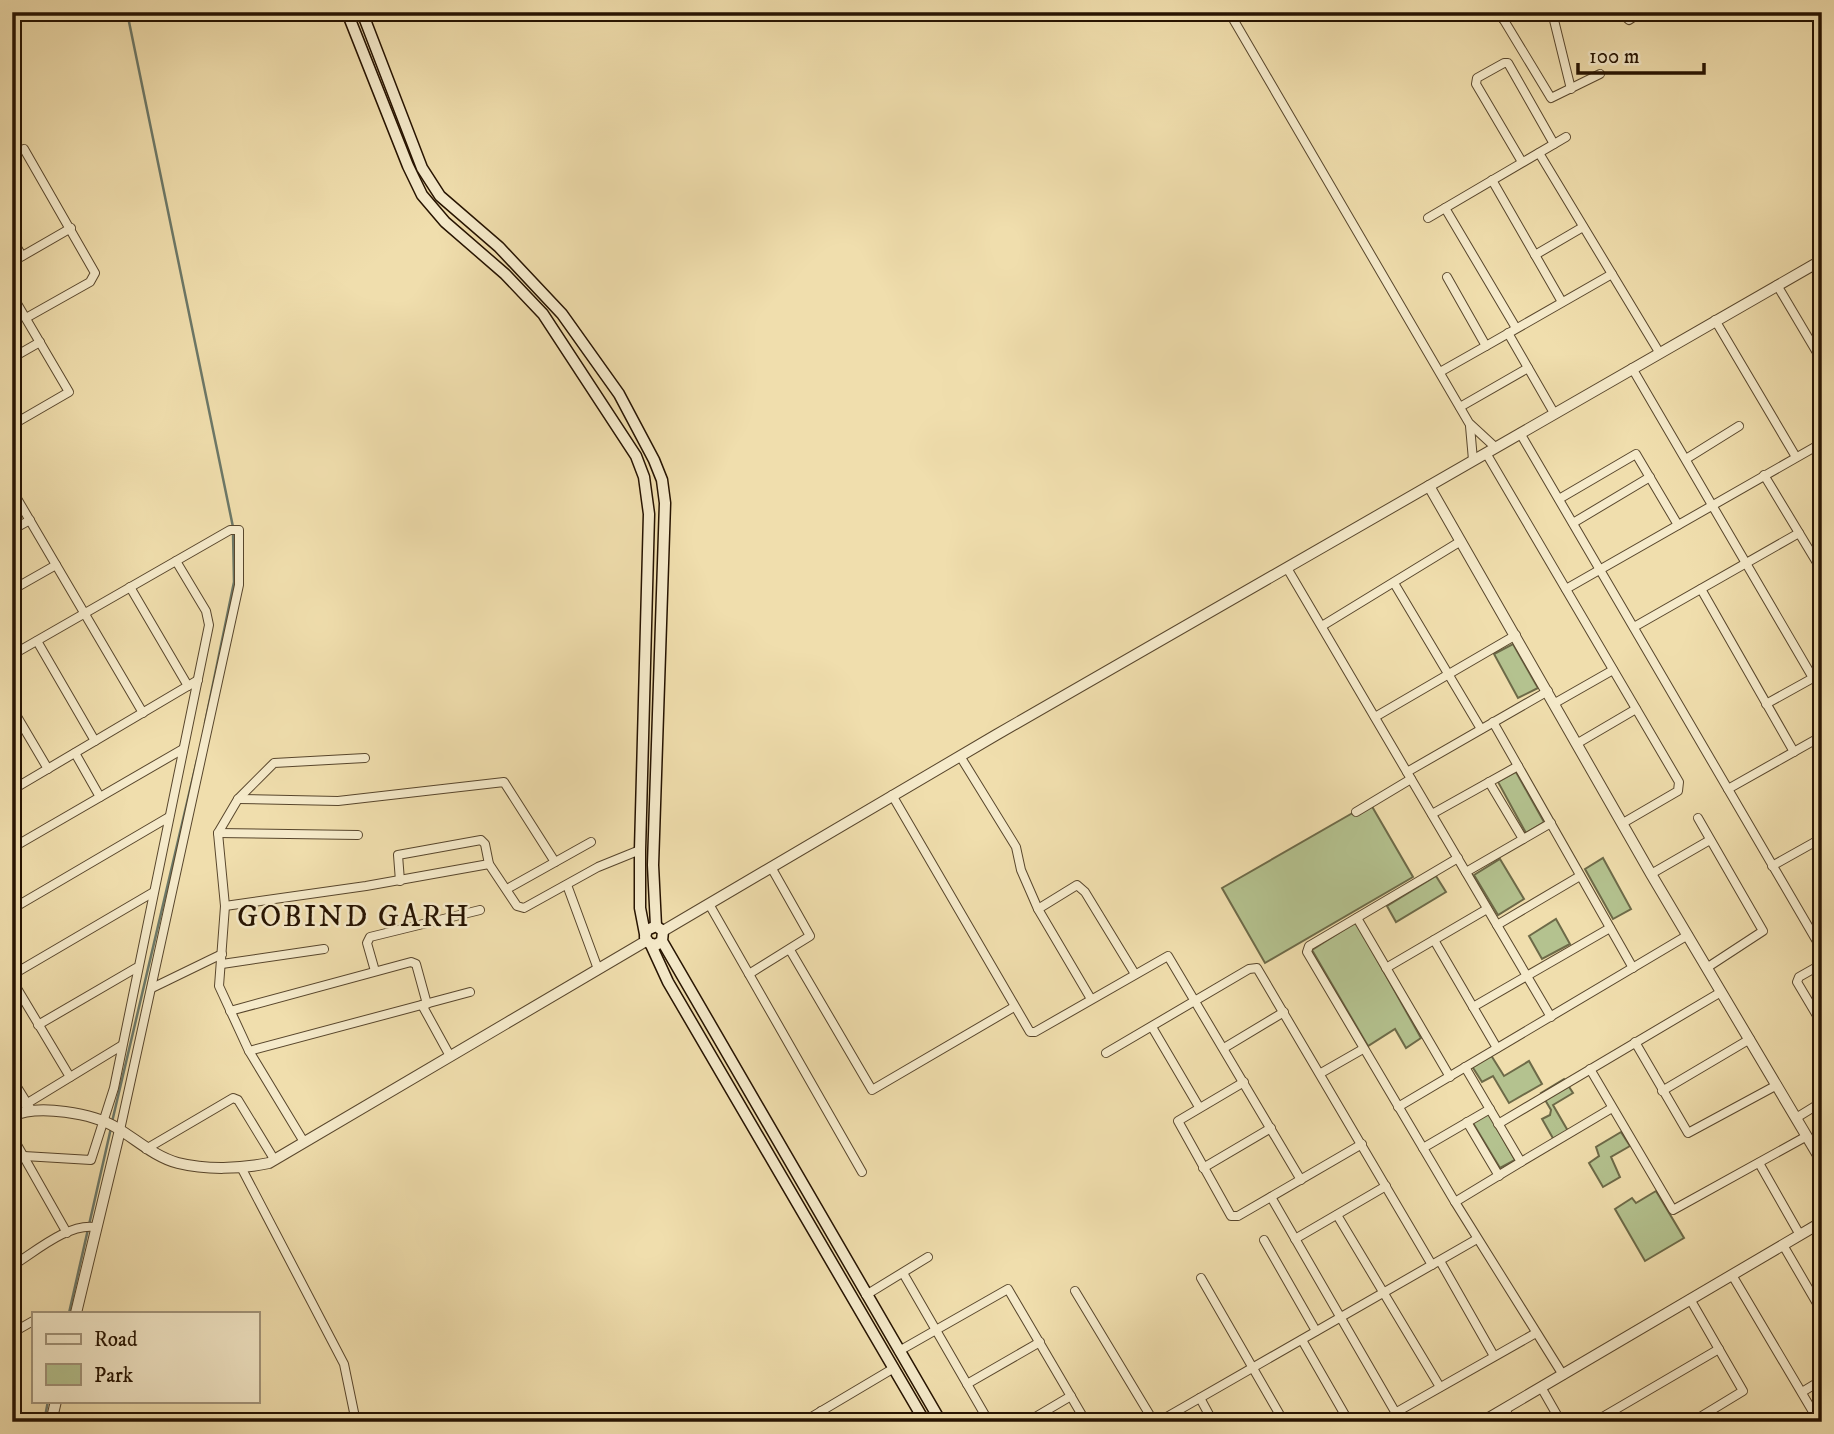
<svg xmlns="http://www.w3.org/2000/svg" width="1834" height="1434" font-family="'IM FELL DW Pica',serif">
<rect width="100%" height="100%" fill="#f0dead"/>
<filter id="stains"><feTurbulence type="fractalNoise" baseFrequency=".00286" numOctaves="4"/><feColorMatrix values="0 0 0 0 .2 0 0 0 0 .09 0 0 0 0 .02 0 0 0 .5 -.17"/></filter>
<radialGradient id="worn" r=".72"><stop offset=".6" stop-color="#630" stop-opacity="0"/><stop offset="1" stop-color="#630" stop-opacity=".3"/></radialGradient>
<!-- green -->
<g fill="#b4c28f" stroke="#6d6a48" stroke-width="2">
<path d="M1513 644 1538 688 1518 698 1494 654Z"/>
<path d="M1516 772 1544 822 1526 833 1498 782Z"/>
<path d="M1370 803 1413 877 1265 963 1222 888Z"/>
<path d="M1603 858 1631 909 1613 919 1585 869Z"/>
<path d="M1500 859 1524 899 1498 915 1474 875Z"/>
<path d="M1436 876 1446 892 1396 922 1387 906Z"/>
<path d="M1556 919 1570 944 1542 959 1529 936Z"/>
<path d="M1356 922 1421 1038 1406 1048 1395 1029 1368 1046 1312 950Z"/>
<path d="M1489 1052 1504 1076 1529 1061 1542 1084 1509 1103 1493 1076 1482 1082 1470 1063Z"/>
<path d="M1564 1079 1573 1093 1553 1105 1568 1131 1554 1140 1542 1119 1550 1115 1551 1110 1541 1093Z"/>
<path d="M1486 1109 1515 1160 1500 1168 1470 1118Z"/>
<path d="M1621 1132 1630 1146 1611 1157 1620 1177 1603 1187 1589 1163 1599 1156 1596 1147Z"/>
<path d="M1656 1191 1684 1238 1645 1261 1615 1209 1632 1198 1636 1203Z"/>
</g>
<g fill="none" stroke-linecap="round" stroke-linejoin="round">
<!-- stream -->
<g stroke="#6c7868" stroke-width="2.5">
<path d="M127 12 233 527"/>
<path d="M205 723 234 582 233 533"/>
<path d="M112 1122 197 760"/>
<path d="M69 1313 111 1128"/>
<path d="M44 1422 48 1401"/>
</g>
<defs>
<g id="minor">
<path d="M1229 12 1469 423 1495 447"/>
<path d="M1499 12 1551 98 1600 74"/>
<path d="M1552 12 1571 89"/>
<path d="M1620 12 1629 20 1641 12"/>
<path d="M1503 19 1523 12"/>
<path d="M12 36 14 35"/>
<path d="M24 149 95 273 90 282 26 318"/>
<path d="M1539 153 1659 352"/>
<path d="M1522 162 1476 84 1477 78 1504 63H1508L1554 144"/>
<path d="M1492 180 1562 302"/>
<path d="M1445 208 1516 328"/>
<path d="M1428 218 1566 137"/>
<path d="M12 239 22 256"/>
<path d="M1535 255 1583 227"/>
<path d="M12 262 71 228"/>
<path d="M1447 277 1486 346 1612 274"/>
<path d="M1777 285 1822 361"/>
<path d="M12 295 69 392 12 425"/>
<path d="M1715 320 1796 457"/>
<path d="M1508 333 1554 413"/>
<path d="M12 358 40 342"/>
<path d="M1632 368 1813 678"/>
<path d="M1440 372 1486 346"/>
<path d="M1460 407 1528 368"/>
<path d="M1470 426 1473 460"/>
<path d="M1520 433 1822 950"/>
<path d="M1486 453 1679 782 1678 791 1623 823"/>
<path d="M1686 459 1739 426"/>
<path d="M1764 475 1822 571"/>
<path d="M12 490 143 713"/>
<path d="M1559 499 1636 454 1678 525"/>
<path d="M1573 523 1650 477"/>
<path d="M12 530 30 520"/>
<path d="M1287 568 1551 1017"/>
<path d="M1394 583 1481 729"/>
<path d="M130 587 188 686"/>
<path d="M1566 589 1822 443"/>
<path d="M1701 589 1794 752"/>
<path d="M12 590 56 565"/>
<path d="M1322 626 1461 541"/>
<path d="M1634 627 1799 533"/>
<path d="M37 641 95 741"/>
<path d="M12 655 230 530H239V585L120 1130"/>
<path d="M1555 703 1613 670"/>
<path d="M1766 704 1822 673"/>
<path d="M12 708 48 769"/>
<path d="M1375 717 1516 635"/>
<path d="M1493 722 1633 968"/>
<path d="M1578 743 1636 709"/>
<path d="M75 753 100 797"/>
<path d="M960 756 1016 847 1021 870 1038 909"/>
<path d="M1407 772 1548 691"/>
<path d="M1489 782 1523 839"/>
<path d="M1728 789 1822 736"/>
<path d="M12 790 198 680"/>
<path d="M892 795 1030 1032H1035L1168 956 1301 1180"/>
<path d="M238 799 338 801 504 782 555 862"/>
<path d="M1356 812 1411 779"/>
<path d="M1432 814 1518 766"/>
<path d="M1698 818 1763 931 1708 967"/>
<path d="M218 833 358 835"/>
<path d="M12 848 183 749"/>
<path d="M1458 858 1309 946 1307 952 1455 1202 1563 1375"/>
<path d="M1772 866 1822 838"/>
<path d="M1466 872 1551 823"/>
<path d="M1651 874 1710 840"/>
<path d="M400 881 398 855 481 840 485 844 489 864 517 906 524 908 598 867 640 850"/>
<path d="M567 885 598 969"/>
<path d="M507 889 591 842"/>
<path d="M709 904 862 1172"/>
<path d="M225 906 366 886 489 864"/>
<path d="M12 909 169 817"/>
<path d="M1357 918 1450 1077"/>
<path d="M1497 925 1580 876"/>
<path d="M1434 940 1497 1048"/>
<path d="M790 950 872 1090 1014 1007"/>
<path d="M222 964 324 949"/>
<path d="M1822 964 1799 977 1797 982 1822 1024"/>
<path d="M1386 968 1487 909"/>
<path d="M375 971 367 943 370 937 480 910"/>
<path d="M749 974 810 936 771 867"/>
<path d="M12 975 152 893"/>
<path d="M12 980 70 1077"/>
<path d="M152 988 222 954"/>
<path d="M1091 999 1038 909 1077 885 1085 892 1135 974"/>
<path d="M422 1005 450 1056"/>
<path d="M1473 1007 1610 928"/>
<path d="M230 1011 411 962 416 964 427 1004"/>
<path d="M38 1025 136 968"/>
<path d="M1152 1027 1199 1107"/>
<path d="M1635 1042 1688 1133 1777 1085"/>
<path d="M1224 1048 1284 1012"/>
<path d="M249 1051 470 992"/>
<path d="M1106 1053 1249 969 1257 968 1432 1265"/>
<path d="M1590 1069 1673 1210 1807 1136"/>
<path d="M1321 1073 1363 1049"/>
<path d="M1244 1082 1178 1121 1231 1216H1238L1362 1144"/>
<path d="M1662 1091 1750 1039"/>
<path d="M26 1104 121 1046"/>
<path d="M1398 1107 1688 935"/>
<path d="M1796 1118 1822 1102"/>
<path d="M1467 1122 1499 1176"/>
<path d="M1498 1124 1721 992"/>
<path d="M12 1136 67 1233"/>
<path d="M304 1142 249 1051 219 986 225 906 218 833 238 799 274 763 365 758"/>
<path d="M1423 1148 1490 1109"/>
<path d="M146 1149 233 1098 238 1100 274 1159"/>
<path d="M24 1156 91 1160 114 1088 209 625 206 611 176 561"/>
<path d="M1521 1162 1612 1108"/>
<path d="M1759 1163 1800 1235"/>
<path d="M1203 1168 1271 1128"/>
<path d="M242 1169 344 1364 356 1422"/>
<path d="M1271 1197 1401 1422"/>
<path d="M1455 1202 1521 1162 1465 1067"/>
<path d="M1337 1215 1440 1387"/>
<path d="M1295 1239 1386 1186"/>
<path d="M1264 1240 1316 1331"/>
<path d="M1783 1245 1822 1312"/>
<path d="M1440 1261 1494 1356"/>
<path d="M12 1266C35 1252 68 1223 95 1227"/>
<path d="M903 1273 989 1422"/>
<path d="M1732 1275 1819 1422"/>
<path d="M1201 1278 1284 1422"/>
<path d="M1075 1291 1154 1422"/>
<path d="M866 1295 928 1257"/>
<path d="M1690 1299 1743 1391 1692 1422"/>
<path d="M12 1333 33 1321"/>
<path d="M1302 1340 1349 1422"/>
<path d="M899 1351 1008 1289 1086 1422"/>
<path d="M967 1384 1040 1342"/>
<path d="M1541 1387 1561 1422"/>
<path d="M1802 1392 1822 1380"/>
<path d="M1200 1398 1213 1422"/>
<path d="M1505 1409 1512 1422"/>
<path d="M821 1411 828 1422"/>
<path d="M1395 1413 1536 1333"/>
<path d="M803 1422 894 1368"/>
<path d="M1027 1422 1071 1396"/>
<path d="M1158 1422 1477 1239"/>
<path d="M1594 1422 1719 1349"/>
</g>
<g id="tertiary">
<path d="M1429 486 1651 874 1822 1162"/>
<path d="M663 931 996 735 1822 260"/>
<path d="M12 1081 30 1110"/>
<path d="M12 1116C38 1104 93 1113 117 1128 137 1140 155 1157 178 1163 206 1170 241 1169 269 1163L646 941"/>
<path d="M76 1313 120 1130"/>
<path d="M51 1422 56 1401"/>
<path d="M1482 1422 1822 1222"/>
</g>
<g id="secondary">
<path d="M347 12 408 166 422 195 445 222 505 274 543 314 636 456 644 477 649 514 640 850V908L645 934"/>
<path d="M362 12 422 168 440 196 499 247 562 314 619 394 654 460 662 480 665 503 653 865 656 926"/>
<path d="M662 941 656 945 649 943 645 937 647 930 656 926 663 931 662 941 941 1422"/>
<path d="M651 945 668 982 925 1422"/>
</g>
</defs>
<!-- minor casing -->
<use href="#minor" stroke="#58462c" stroke-width="10"/>
<!-- tertiary casing -->
<use href="#tertiary" stroke="#58462c" stroke-width="12"/>
<!-- secondary casing -->
<use href="#secondary" stroke="#261301" stroke-width="13"/>
<!-- minor -->
<use href="#minor" stroke="#f5eaca" stroke-width="8"/>
<!-- tertiary -->
<use href="#tertiary" stroke="#f5eaca" stroke-width="10"/>
<!-- secondary -->
<use href="#secondary" stroke="#f5eaca" stroke-width="10"/>
</g>
<g text-anchor="middle" stroke-width="5" stroke-linejoin="round" paint-order="stroke">
<!-- quarter labels -->
<g font-size="30" letter-spacing="2" fill="#261301" stroke="#f5eaca">
<text x="354" y="926">GOBIND GARH</text>
</g>
</g>
<!-- margin -->
<rect width="1834" height="1434" fill="none" stroke="#f0dead" stroke-width="42"/>
<rect x="14" y="14" width="1806" height="1406" fill="none" stroke="#261301" stroke-width="3.5"/>
<rect x="21" y="21" width="1792" height="1392" fill="none" stroke="#261301" stroke-width="2"/>
<!-- legend -->
<rect x="32" y="1312" width="228" height="91" fill="#f5eaca" stroke="#a2947a" stroke-width="2"/>
<rect x="46" y="1334" width="35" height="10" fill="#f5eaca" stroke="#a2947a" stroke-width="2"/>
<text x="94" y="1346" font-size="21" fill="#261301">Road</text>
<rect x="46" y="1364" width="35" height="21" fill="#b4c28f" stroke="#a2947a" stroke-width="2"/>
<text x="94" y="1382" font-size="21" fill="#261301">Park</text>
<!-- scale -->
<path d="M1578 63v10h126v-10" fill="none" stroke="#261301" stroke-width="3.5"/>
<text x="1589" y="63" font-size="21" fill="#261301" stroke="#f5eaca" stroke-width="5" paint-order="stroke">100 m</text>
<rect width="100%" height="100%" filter="url(#stains)"/>
<rect width="100%" height="100%" fill="url(#worn)"/>
</svg>
